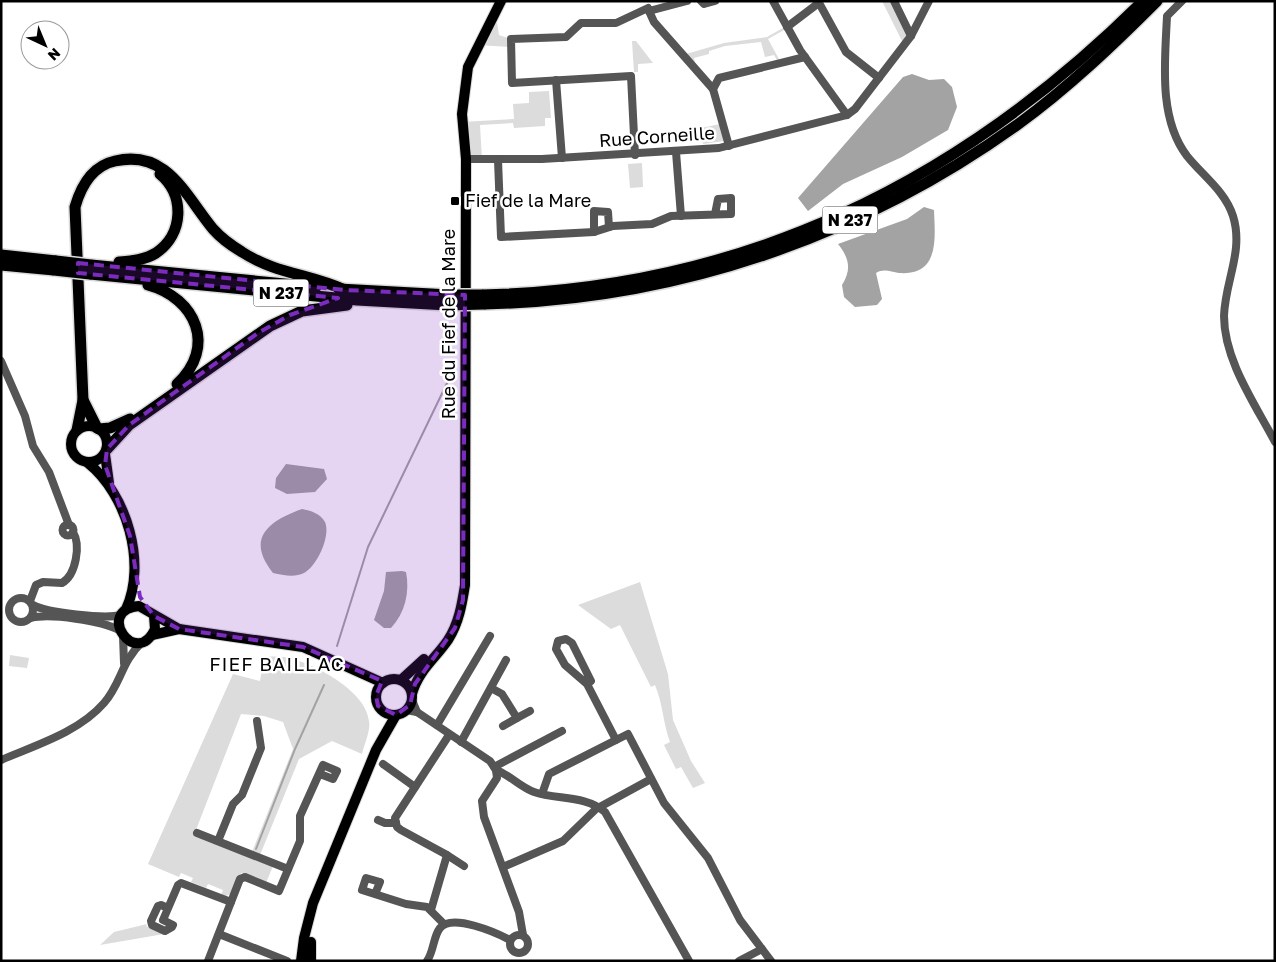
<svg xmlns="http://www.w3.org/2000/svg" width="1276" height="962" font-family="'Golos Text',sans-serif">
<rect width="100%" height="100%" fill="#fff"/>
<!-- green -->
<g fill="#dcdcdc">
<path d="M882 1H894L911 36 904 45Z"/>
<path d="M491 18 497 22 499 35 511 39V47L477 45Z"/>
<path d="M783 28 784 30 768 39 779 59 777 60 774 55 765 57 761 42 725 46 709 51V54L694 58 695 63 686 54 724 43 767 37Z"/>
<path d="M632 41H636L653 63 638 64V72H634Z"/>
<path d="M549 91 551 118H545V126L514 128 513 123 480 125 482 159H466L462 122 514 119 513 104 529 103V92Z"/>
<path d="M720 124 724 141 703 144 701 128Z"/>
<path d="M642 163 643 187 630 188 628 164Z"/>
<path d="M640 582 668 674 673 720 691 761 705 783 693 788 681 767 676 769 664 745 670 742C663 723 663 704 655 685L651 687 620 625 611 629 578 605Z"/>
<path d="M10 655 29 658 27 668 9 666Z"/>
<path d="M264 656C271 657 277 656 284 657 312 662 366 690 369 721 371 730 364 745 362 754L332 741 299 759 260 855 252 852 293 749 283 722 264 716 241 714 194 835 273 866 266 883 241 873 232 893 226 896 221 895 223 890 208 884 206 888 191 882 193 878 181 873 179 877 148 864 233 674 260 681Z"/>
<path d="M147 924 146 926 164 934 100 945 114 932Z"/>
</g>
<!-- water -->
<g fill="#a3a3a3">
<path d="M912 74 929 80 944 79 952 87 957 107 948 130 902 157 843 184 808 211 798 198 903 77Z"/>
<path d="M924 207 934 210C935 238 940 276 899 273 891 272 884 268 876 273L882 299 877 305 855 307 844 297 842 285C852 269 849 258 838 244L907 219Z"/>
<path d="M286 464 324 469 327 479 315 492 287 494 275 488 276 478Z"/>
<path d="M302 509C311 511 320 513 325 522 331 536 317 566 304 573 294 578 283 575 273 573 245 538 269 521 302 509Z"/>
<path d="M402 571 406 572C410 592 405 613 391 628H384L374 620 384 591 386 572Z"/>
</g>
<g fill="none" stroke-linecap="round" stroke-linejoin="round">
<!-- stream -->
<g stroke="#a3a3a3" stroke-width="2">
<path d="M337 646 368 547 448 381"/>
<path d="M256 849 295 749 324 685"/>
</g>
<defs>
<g id="major">
<circle cx="89" cy="444" r="18"/>
<path d="M105 454 109 483"/>
<path d="M88 463C127 494 147 564 126 609"/>
<path d="M154 616 155 629C136 670 94 610 139 606L179 629 303 647 383 683"/>
<path d="M152 635 179 629"/>
<circle cx="394" cy="697" r="18"/>
<path d="M401 680 424 659"/>
<path d="M412 694C418 671 435 659 448 640 459 623 462 604 465 585L466 159 462 114 468 67 501 1"/>
<path d="M311 942V961"/>
<path d="M301 961 304 938 313 903 376 750 396 715"/>
</g>
<g id="highway">
<path d="M1 255 56 261"/>
<path d="M119 262C131 261 145 260 156 253 184 234 185 195 160 174"/>
<path d="M1 265 54 270"/>
<path d="M91 265 316 287"/>
<path d="M90 274 357 300 448 305"/>
<path d="M148 285C196 298 217 347 177 384"/>
<path d="M339 289 450 295"/>
<path d="M482 295C743 289 959 184 1143 1"/>
<path d="M484 304C676 300 861 237 1017 125 1068 88 1113 45 1157 1"/>
<path d="M83 400 97 428"/>
<path d="M99 429 110 428 130 419"/>
<path d="M77 430 83 400 75 207C81 186 92 166 115 161 167 149 185 195 213 229 221 238 232 246 242 252 276 274 310 274 345 290"/>
<path d="M107 449 129 425 270 326 302 311 347 305"/>
</g>
</defs>
<!-- major casing -->
<use href="#major" stroke="#dbdbdb" stroke-width="12"/>
<!-- highway casing -->
<use href="#highway" stroke="#dbdbdb" stroke-width="14"/>
<!-- minor -->
<g stroke="#555" stroke-width="8">
<path d="M701 1 704 4 715 1"/>
<path d="M773 1 800 50 847 115"/>
<path d="M818 1 846 52 879 78"/>
<path d="M894 1 911 36"/>
<path d="M1182 1 1167 16C1165 61 1158 118 1187 156 1203 176 1225 191 1233 216 1244 251 1225 281 1224 316 1224 360 1255 404 1275 442"/>
<path d="M649 11 654 22 713 89"/>
<path d="M787 27 816 5 818 1"/>
<path d="M556 80 562 158"/>
<path d="M729 146 713 89 719 78 805 57"/>
<path d="M676 152 681 216"/>
<path d="M635 155 631 76 512 83 511 39 566 37 581 23H616L648 8 649 11 687 1"/>
<path d="M466 159H542L719 148 847 115 855 109 911 36 929 1"/>
<path d="M498 160 501 237 594 232 613 226 652 224 671 216 731 214V198L718 199 715 214"/>
<path d="M594 232V211L608 212 609 227"/>
<path d="M1 361 25 416 33 446 49 472 69 525"/>
<circle cx="68" cy="530" r="5.5"/>
<circle cx="21" cy="610" r="12"/>
<path d="M30 601 36 585 43 582 62 583C76 575 81 545 73 532"/>
<path d="M33 605C47 613 105 619 121 615"/>
<path d="M31 618C50 613 102 621 119 630"/>
<path d="M123 636 124 663"/>
<path d="M587 684 591 681 572 643 566 639 558 641 556 649 565 665 587 684 616 740 628 734 664 803 708 858 740 920 771 961"/>
<path d="M491 688 502 694 517 718 503 726"/>
<path d="M412 700 417 712"/>
<path d="M406 710 417 712 490 761 496 770 497 778 482 801 484 817 519 912 523 935"/>
<path d="M517 718 530 711"/>
<path d="M437 725 490 636"/>
<path d="M461 742 506 660"/>
<path d="M1 760C36 745 79 732 104 703 121 684 121 662 142 642"/>
<path d="M383 764 415 787"/>
<path d="M494 767 562 731"/>
<path d="M496 770C510 775 520 787 534 792 557 800 585 795 605 812L689 961"/>
<path d="M542 794 549 774 616 740"/>
<path d="M378 820 385 823H396"/>
<path d="M197 833 288 869"/>
<path d="M218 841 233 804 242 795 261 748 257 721"/>
<path d="M447 855 464 866"/>
<path d="M503 867 563 841 596 809 651 779"/>
<path d="M375 894 380 882 366 878 362 890 406 904 427 907 444 924"/>
<path d="M168 908 161 905 158 906 151 921 152 925 165 931 172 927 173 925 163 920 178 885 181 883 231 902"/>
<path d="M431 910 447 855 401 830 397 827 395 818 449 735"/>
<path d="M219 934 287 961"/>
<circle cx="519" cy="944" r="9"/>
<path d="M208 961 240 879 245 877 279 891 300 841V816L323 765 337 771 333 779 320 774"/>
<path d="M427 961C434 951 433 937 440 928 452 913 497 933 510 940"/>
<path d="M739 961 762 949"/>
</g>
<!-- major -->
<use href="#major" stroke="#000" stroke-width="10"/>
<!-- highway -->
<use href="#highway" stroke="#000" stroke-width="11"/>
<defs>
<g id="highway-bridge">
<path d="M56 261 91 265"/>
<path d="M54 270 90 274"/>
<path d="M450 295H482"/>
<path d="M448 305 484 304"/>
</g>
</defs>
<!-- highway-bridge casing -->
<use href="#highway-bridge" stroke="#dbdbdb" stroke-width="14" stroke-linecap="butt"/>
<!-- highway-bridge -->
<use href="#highway-bridge" stroke="#000" stroke-width="11"/>
</g>
<!-- marked area -->
<path fill="#7b2cbf" fill-opacity="0.2" stroke="#7b2cbf" stroke-width="4" stroke-dasharray="10 6" stroke-linejoin="round" d="M78 263 345 290 465 295 463 600 455 628 415 684 410 705 396 715 378 706 376 696 382 681 303 647 179 629 154 616 140 597 130 536 105 465 107 449 129 425 258 333 290 315 338 298 78 273Z"/>
<!-- markers -->
<rect fill="#000" stroke="#fff" stroke-width="2" x="450" y="196" width="10" height="10" rx="2.5"/>
<g text-anchor="middle" stroke-width="5" stroke-linejoin="round" paint-order="stroke">
<!-- shield labels -->
<g fill="#fff" stroke="#4c4c4c" stroke-width="1">
<rect x="822.5" y="206.5" width="55" height="27" rx="4"/>
<rect x="253.5" y="279.5" width="55" height="27" rx="4"/>
</g>
<g font-size="16" font-weight="bold" fill="#000">
<text x="850" y="226">N 237</text>
<text x="281" y="299">N 237</text>
</g>
<!-- street labels -->
<g font-size="18" fill="#000" stroke="#fff">
<text transform="translate(657 137) rotate(-4)" y="6">Rue Corneille</text>
<text transform="translate(449 324) rotate(-90)" y="6">Rue du Fief de la Mare</text>
</g>
<!-- poi labels -->
<g font-size="18" fill="#000" stroke="#fff" text-anchor="start">
<text x="465" y="207">Fief de la Mare</text>
</g>
<!-- neighbourhood labels -->
<g font-size="19" letter-spacing="1" fill="#000" stroke="#fff">
<text x="277" y="671">FIEF BAILLAC</text>
</g>
</g>
<!-- border -->
<rect width="1276" height="962" fill="none" stroke="#000000" stroke-width="5"/>
<!-- north arrow -->
<g transform="translate(45 45) rotate(136)"><circle r="24" fill="#ffffff" stroke="#999999"/>
<path d="M0-4L9 19L0 12L-9 19Z" fill="#000000"/>
<text y="-8" font-size="14" font-weight="bold" text-anchor="middle" fill="#000000">N</text>
</g>
</svg>
